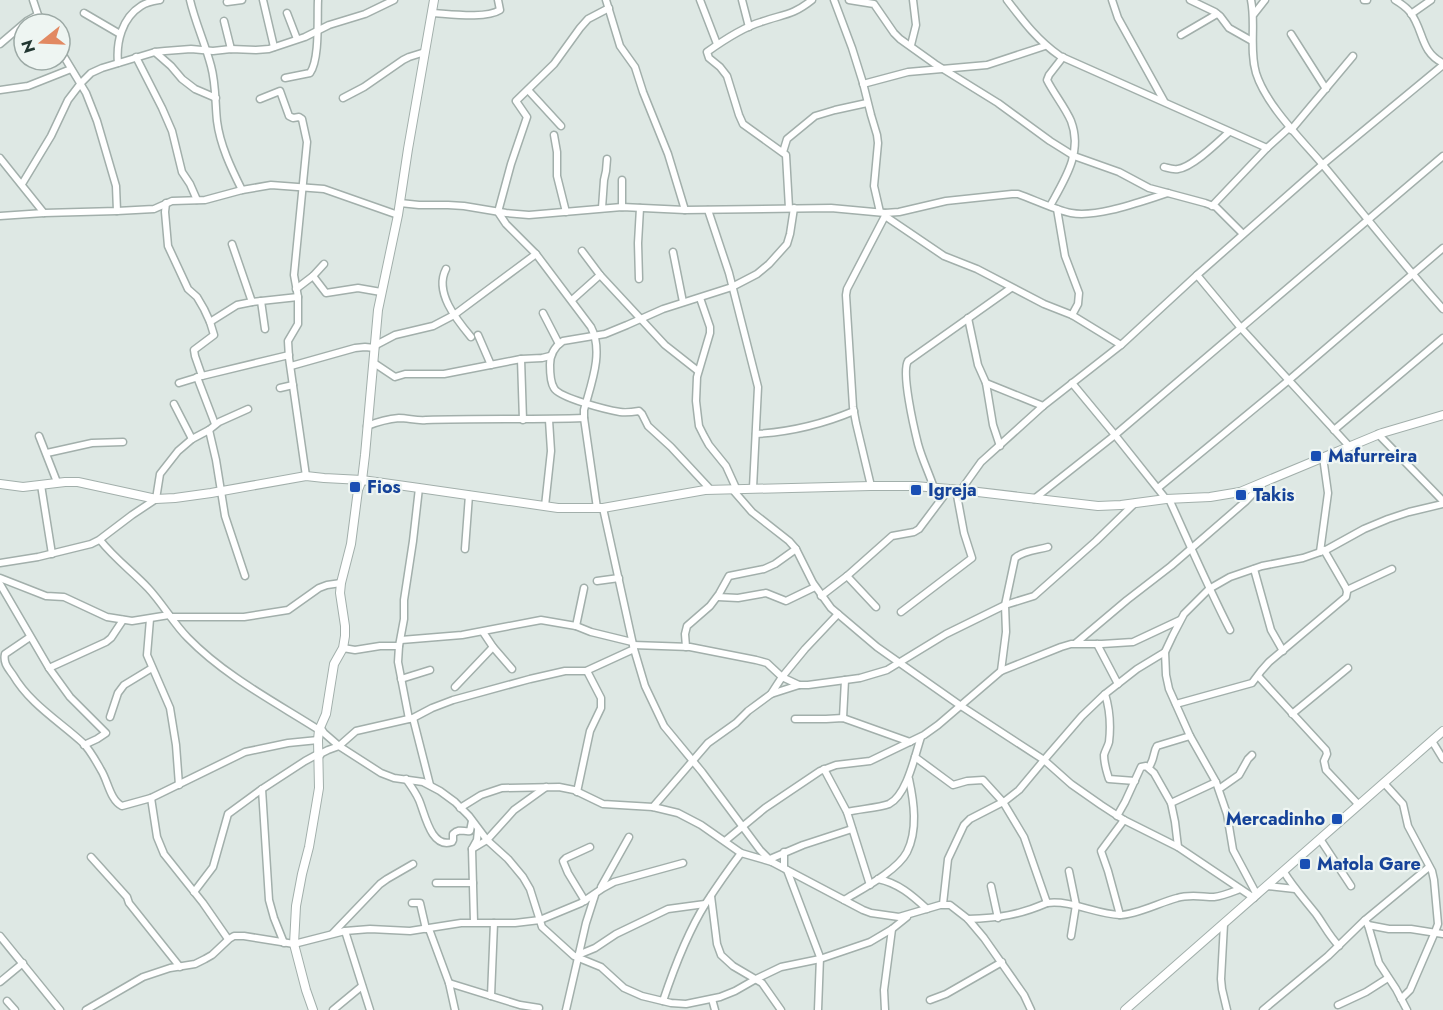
<svg xmlns="http://www.w3.org/2000/svg" width="1443" height="1010" font-family="Jost,sans-serif">
<rect width="100%" height="100%" fill="#dee8e4"/>
<g fill="none" stroke-linecap="round" stroke-linejoin="round">
<defs>
<g id="minor">
<path d="M33 0 38 15 44 24"/>
<path d="M190 0C195 22 205 43 211 66 216 84 215 102 217 121 220 145 231 168 242 190"/>
<path d="M263 0 274 47"/>
<path d="M606 0 620 46 635 67 643 92 668 154 685 210"/>
<path d="M700 0 717 44"/>
<path d="M742 0 749 27"/>
<path d="M834 0 852 48 863 83 871 115 877 135 878 143 874 186 880 212"/>
<path d="M849 0 874 4 894 33 900 39 935 64 998 103 1050 141 1074 156 1119 172 1149 188 1205 203 1216 207 1243 234"/>
<path d="M1007 0C1023 21 1038 41 1060 56L1267 148"/>
<path d="M1112 0 1118 18 1164 101"/>
<path d="M1190 0 1215 12 1220 16 1229 28 1252 41"/>
<path d="M1251 0C1256 24 1249 49 1256 73 1266 105 1301 139 1323 165 1363 213 1401 262 1443 309"/>
<path d="M1364 0H1367"/>
<path d="M1395 0C1400 3 1406 7 1410 12 1424 30 1420 52 1443 63"/>
<path d="M227 2 242 0"/>
<path d="M84 13 120 34"/>
<path d="M287 13 297 39"/>
<path d="M432 13C450 14 486 19 500 10L498 0"/>
<path d="M1254 14 1265 0"/>
<path d="M1411 14 1431 0"/>
<path d="M224 21 231 49"/>
<path d="M1291 34 1326 89"/>
<path d="M1181 35 1217 14"/>
<path d="M0 44 27 21 38 15"/>
<path d="M911 45 916 25 913 0"/>
<path d="M60 50 86 93 97 121 116 186 117 211"/>
<path d="M155 52 171 66 182 79 195 89 216 98"/>
<path d="M136 57 162 108 172 131 182 172 190 184 197 200"/>
<path d="M118 63C116 42 122 18 141 6 147 2 154 1 160 0"/>
<path d="M285 78 310 73C320 59 317 18 318 0"/>
<path d="M863 84 908 72 987 65 1045 46"/>
<path d="M0 90 28 86 71 69"/>
<path d="M528 90 561 126"/>
<path d="M343 98 364 87 403 60 409 57 425 52"/>
<path d="M260 99 280 91 289 116 293 118 299 117 302 119 307 142 294 275 298 297V324L288 341 289 358 306 476"/>
<path d="M1291 130 1353 56"/>
<path d="M554 135 557 152V176L566 212"/>
<path d="M783 152 787 139 815 116 835 110 867 103"/>
<path d="M0 158 44 213"/>
<path d="M1164 167C1168 168 1173 170 1178 169 1193 167 1218 142 1229 132"/>
<path d="M22 184 51 136 68 100 81 83 91 73 102 68 155 52 165 51 191 49 213 51 231 49 256 50 269 49 305 37 329 25 365 14 394 0"/>
<path d="M166 203 165 212 168 246 188 289 197 297 204 309 210 322 214 335 194 350 195 356 202 376"/>
<path d="M400 203 419 205H448L464 206 506 213 529 215 622 207 685 210 831 208 885 213 899 212 946 201 1012 194H1018C1035 200 1055 210 1071 213 1098 218 1142 201 1168 193"/>
<path d="M1050 206C1065 179 1083 152 1071 121 1065 107 1054 94 1047 80L1049 75 1063 57"/>
<path d="M1212 206 1267 148 1289 128"/>
<path d="M622 207V180"/>
<path d="M602 208 604 180 606 171 607 159"/>
<path d="M789 208 786 155 743 124 739 115 727 76 720 67 709 58 707 52C721 42 744 27 761 22 783 14 792 16 812 0"/>
<path d="M1057 209 1065 256 1079 293 1078 304 1072 315"/>
<path d="M708 210 729 273 758 387 753 488"/>
<path d="M0 216 44 213 117 211 154 209 172 201 205 200 242 190 271 185 324 189 398 215"/>
<path d="M885 216 944 256 977 269 1044 304 1072 315 1121 345"/>
<path d="M232 244 252 302"/>
<path d="M582 251 600 275 665 345 698 371"/>
<path d="M673 252 683 302"/>
<path d="M446 269C434 292 456 319 471 337"/>
<path d="M1197 275 1241 328 1349 446"/>
<path d="M313 276 326 293 358 288 381 292"/>
<path d="M639 279 638 243 640 208"/>
<path d="M296 289 313 276 324 264"/>
<path d="M700 298 710 327V333L697 377 696 401 698 418 699 426 704 436 709 445 726 466 736 488"/>
<path d="M572 300 600 275"/>
<path d="M261 301 265 329"/>
<path d="M543 313 559 344"/>
<path d="M968 318 978 365 986 383 993 425 1000 446"/>
<path d="M210 322 237 305 252 302 298 297"/>
<path d="M478 335 491 365"/>
<path d="M376 345 395 335 433 326 454 315 536 254"/>
<path d="M521 359 523 420"/>
<path d="M374 363 395 377 405 374H444L521 359 542 358 550 356"/>
<path d="M291 366 355 348 365 347 375 348"/>
<path d="M197 377 215 424"/>
<path d="M179 383 202 376 289 355"/>
<path d="M986 383 1043 406"/>
<path d="M1072 383 1115 435 1166 499"/>
<path d="M280 388 293 385"/>
<path d="M174 404 192 439"/>
<path d="M367 426C377 422 388 419 399 418 408 418 417 421 426 420 479 418 531 420 584 418"/>
<path d="M209 430 216 460 225 516 245 576"/>
<path d="M1334 430 1443 338"/>
<path d="M756 434C790 432 823 424 854 411"/>
<path d="M1378 434 1443 501"/>
<path d="M39 436 57 482"/>
<path d="M47 453 92 443 123 442"/>
<path d="M41 485 52 554"/>
<path d="M871 486 856 423 853 407 846 295 847 289 885 216V213"/>
<path d="M934 488C929 473 922 459 918 444 914 428 901 372 908 361L1011 288"/>
<path d="M1158 488 1289 380 1443 248"/>
<path d="M710 489 671 447 648 426 642 414 639 411C633 412 626 413 620 412 608 410 559 398 554 388 550 382 550 372 550 365 550 355 554 347 563 341L605 334 627 325 663 309 732 287 757 274 769 264 787 244 790 234 794 208"/>
<path d="M732 489 752 512 789 541 796 549 813 583 831 608 877 647 961 706 1044 760 1071 784 1101 805 1124 820 1178 847 1254 898"/>
<path d="M961 490 981 462 1043 406 1121 345 1197 275 1322 165 1443 65"/>
<path d="M1034 499 1115 435 1443 156"/>
<path d="M1169 499C1189 543 1208 587 1230 630"/>
<path d="M545 506 551 451 549 420"/>
<path d="M597 508 584 418V410C591 384 604 352 591 327L536 254 506 224 498 212 511 164 527 117 516 101 554 64 580 28 588 19 609 8"/>
<path d="M603 508 634 649 645 686 664 726 702 772 760 850 772 862 863 910 871 913 899 917 940 905H950L968 919 984 938 1024 995 1031 1010"/>
<path d="M100 540C115 559 132 571 148 588 163 604 173 623 188 638 225 676 275 702 319 730"/>
<path d="M465 549 469 495"/>
<path d="M1320 552 1328 493 1323 457"/>
<path d="M0 563 38 557 91 544 99 540 132 515 156 499 160 474 178 451 192 439 209 430 219 422 248 409"/>
<path d="M1254 569 1271 630 1283 651"/>
<path d="M847 576 876 607"/>
<path d="M0 578 46 596 64 597 107 617 132 621 169 615"/>
<path d="M597 581 619 578"/>
<path d="M0 584 49 668 70 697 106 733 97 739 84 745"/>
<path d="M1347 590 1392 569"/>
<path d="M821 596 847 576 892 536 914 532 919 529 949 489"/>
<path d="M718 597 738 598 766 593 786 601 815 587"/>
<path d="M901 612 972 558 964 533 956 490"/>
<path d="M171 617H244L288 610 319 588 327 585 341 583"/>
<path d="M150 619 147 655 170 708 176 745 179 785"/>
<path d="M576 626 584 588"/>
<path d="M483 632 493 647 512 669"/>
<path d="M30 637 5 654C3 663 8 668 13 675 30 704 59 721 83 743 90 750 96 761 101 770 108 781 110 800 122 806L151 798 245 752 288 743 318 740"/>
<path d="M401 640 462 635 541 620 576 626 591 632 632 642"/>
<path d="M1076 643 1127 600 1171 566 1246 501 1264 482"/>
<path d="M1097 644 1118 684"/>
<path d="M633 645 690 647 756 660 767 663 782 677 799 685"/>
<path d="M686 647 685 634 687 626 710 606 719 594 729 576 764 569 775 564 796 549"/>
<path d="M343 648 355 650 380 646H399"/>
<path d="M49 668 106 642 111 638 123 620"/>
<path d="M1001 671 1006 632 1005 605 1015 558C1023 551 1037 550 1048 547"/>
<path d="M1258 676 1326 750 1327 754 1324 761 1326 770 1359 805"/>
<path d="M401 679 430 670"/>
<path d="M455 687 493 647"/>
<path d="M771 694 799 685H808L860 678 887 670 946 634 1005 605 1034 596 1096 541 1135 503"/>
<path d="M1105 694C1110 710 1111 725 1109 742 1108 746 1105 751 1104 755 1104 762 1107 773 1109 779L1135 781"/>
<path d="M1176 704 1252 683 1261 671 1269 662 1346 597 1347 592 1346 588 1324 550"/>
<path d="M1292 714 1348 668"/>
<path d="M110 717 118 693 124 685 152 668"/>
<path d="M413 718 430 785"/>
<path d="M843 718 845 680"/>
<path d="M409 719 398 662 399 646 404 619V600L413 541 419 488"/>
<path d="M795 719H826L843 718 910 742"/>
<path d="M320 727 324 733 339 746 381 773 394 778 423 782 440 791 455 802 469 816 487 840 508 859 523 877 530 889 542 927 574 956 601 967 624 988 642 996 671 1003 686 1004 720 997 735 991 756 979 781 967 820 959 870 942 892 929 907 917"/>
<path d="M1432 741 1443 759"/>
<path d="M915 757 953 785 967 781 983 780 1003 802 1024 837 1047 903C1072 900 1095 914 1120 915 1136 915 1161 902 1177 898 1190 894 1202 897 1214 897 1223 896 1232 892 1240 889"/>
<path d="M318 758 322 753 328 750 339 746 356 731 413 718 432 708 453 700 530 679 565 671H586L634 649"/>
<path d="M1149 767C1155 758 1153 752 1157 746L1190 736"/>
<path d="M824 769 847 812 870 885"/>
<path d="M406 779C411 786 416 793 419 800 425 814 431 849 452 842L453 840V834C459 828 464 832 470 831L472 821"/>
<path d="M1384 783 1403 804 1408 826 1432 871 1434 880 1438 924 1435 932 1410 990 1401 999"/>
<path d="M262 789 269 900 274 918 284 943"/>
<path d="M1219 789 1239 775 1248 759 1252 755"/>
<path d="M577 792 590 731 601 708V698L587 671"/>
<path d="M151 798 157 837 164 854 203 903 228 939"/>
<path d="M1171 803 1216 782"/>
<path d="M653 807 708 743 736 723 748 711 771 694 782 677 805 649 838 614"/>
<path d="M460 808 481 795 502 788 559 787 574 790 603 804 653 807 678 813 701 825 741 853 772 862"/>
<path d="M847 812C858 809 879 808 889 804 907 795 915 755 921 737"/>
<path d="M1117 816 1125 802 1141 767 1146 766 1154 773 1171 803 1175 822 1178 847"/>
<path d="M1320 839 1351 886"/>
<path d="M725 841 765 808 820 771 836 765 870 761 924 735 938 725 1001 671 1061 647 1071 644H1102L1133 642 1180 620"/>
<path d="M472 849 487 840 514 810 546 787"/>
<path d="M91 857 127 897 129 903 180 967"/>
<path d="M770 859 803 845 852 829"/>
<path d="M784 868V852"/>
<path d="M787 870 820 957 818 1010"/>
<path d="M1069 871 1076 905 1071 936"/>
<path d="M1284 872C1293 887 1305 900 1316 914 1324 925 1329 936 1339 946"/>
<path d="M878 879C898 883 912 895 927 909"/>
<path d="M436 883H473"/>
<path d="M991 886 998 918"/>
<path d="M1267 886 1295 889"/>
<path d="M601 887 629 837"/>
<path d="M194 892 213 867 228 814 262 789 305 761 318 754"/>
<path d="M1257 895 1233 850 1227 814 1216 782 1190 736 1169 689 1166 675 1165 652 1173 635 1184 614 1209 589 1230 577 1262 566 1303 558 1326 550 1364 529 1388 519 1409 512 1443 504"/>
<path d="M711 896 717 944 721 955 733 966 762 983 781 1010"/>
<path d="M844 900C862 889 897 871 907 852 918 830 914 802 909 779"/>
<path d="M585 901 568 873 563 861 566 858 590 847"/>
<path d="M412 903H420L426 929"/>
<path d="M943 904 948 859 964 825 970 819 1005 801 1019 790 1044 760 1082 716 1105 694 1137 669 1165 652"/>
<path d="M1120 915 1108 871 1101 851 1124 820"/>
<path d="M968 919C999 918 1019 915 1047 903"/>
<path d="M1365 920 1368 925 1379 963 1396 989 1407 1010"/>
<path d="M474 922 472 849 477 840 478 830"/>
<path d="M1224 924 1221 979 1222 989 1227 1010"/>
<path d="M1368 925 1389 929H1411L1443 934"/>
<path d="M429 929 449 983 455 1010"/>
<path d="M345 931 370 1010"/>
<path d="M333 933 380 884 387 879 413 864"/>
<path d="M0 936 60 1010"/>
<path d="M578 955 595 948 616 934 668 909 705 904"/>
<path d="M0 982 23 963"/>
<path d="M449 983 520 1005 539 1008"/>
<path d="M491 996 494 923"/>
<path d="M712 999 715 1010"/>
<path d="M930 1000 946 994 1002 962"/>
<path d="M7 1001 15 1010"/>
<path d="M663 1001C673 971 689 930 706 903 717 886 729 869 741 853"/>
<path d="M1338 1005 1366 992 1388 978"/>
<path d="M86 1010 143 977 170 968 195 964 205 959 212 955 229 939 234 936H244L294 944 345 931 370 929 410 931 461 923H515L540 920 581 903 603 888 614 882 683 863"/>
<path d="M333 1010 362 986"/>
<path d="M566 1010 586 923 595 895"/>
<path d="M885 1010 884 990 892 929"/>
<path d="M1263 1010 1328 956 1365 920 1429 867"/>
</g>
<g id="tertiary">
<path d="M0 484 23 487 65 482H78L156 499 175 498 211 493 306 476 324 478 362 480 419 488 558 508H603L705 490 871 486H915L961 490 1098 506 1121 505 1166 499 1210 497 1240 492 1382 433 1443 415"/>
<path d="M313 1010 306 990 294 944 296 906 302 874 309 847 317 800 319 788 318 740 319 730 326 714 334 664 343 648 345 636V626L340 593 341 583 351 544 358 490 362 480 365 455 378 310 398 215 408 149 434 0"/>
<path d="M1125 1010 1443 731"/>
</g>
</defs>
<!-- minor casing -->
<use href="#minor" stroke="#a2afab" stroke-width="9"/>
<!-- tertiary casing -->
<use href="#tertiary" stroke="#a2afab" stroke-width="10"/>
<!-- minor -->
<use href="#minor" stroke="#fff" stroke-width="6"/>
<!-- tertiary -->
<use href="#tertiary" stroke="#fff" stroke-width="8"/>
</g>
<!-- markers -->
<g fill="#1a4fb4" stroke="#eef5f2" stroke-width="2">
<rect x="1310" y="450" width="12" height="12" rx="3"/>
<rect x="349" y="481" width="12" height="12" rx="3"/>
<rect x="910" y="484" width="12" height="12" rx="3"/>
<rect x="1235" y="489" width="12" height="12" rx="3"/>
<rect x="1331" y="813" width="12" height="12" rx="3"/>
<rect x="1299" y="858" width="12" height="12" rx="3"/>
</g>
<g text-anchor="middle" stroke-width="4.5" stroke-linejoin="round" paint-order="stroke">
<!-- transit labels -->
<g font-size="18" font-weight="bold" fill="#164399" stroke="#eef5f2" text-anchor="start">
<text x="1328" y="462">Mafurreira</text>
<text x="367" y="493">Fios</text>
<text x="928" y="496">Igreja</text>
<text x="1253" y="501">Takis</text>
<text x="1325" y="825" text-anchor="end">Mercadinho</text>
<text x="1317" y="870">Matola Gare</text>
</g>
</g>
<!-- north arrow -->
<g transform="translate(42 42) rotate(252)"><circle r="28" fill="#eef5f2" stroke="#9ca9a5" stroke-width="1.5"/>
<path d="M0-4.5L10 22L0 15L-10 22Z" fill="#e28962"/>
<text y="-9" font-size="16" font-weight="bold" text-anchor="middle" fill="#213631">N</text>
</g>
</svg>
